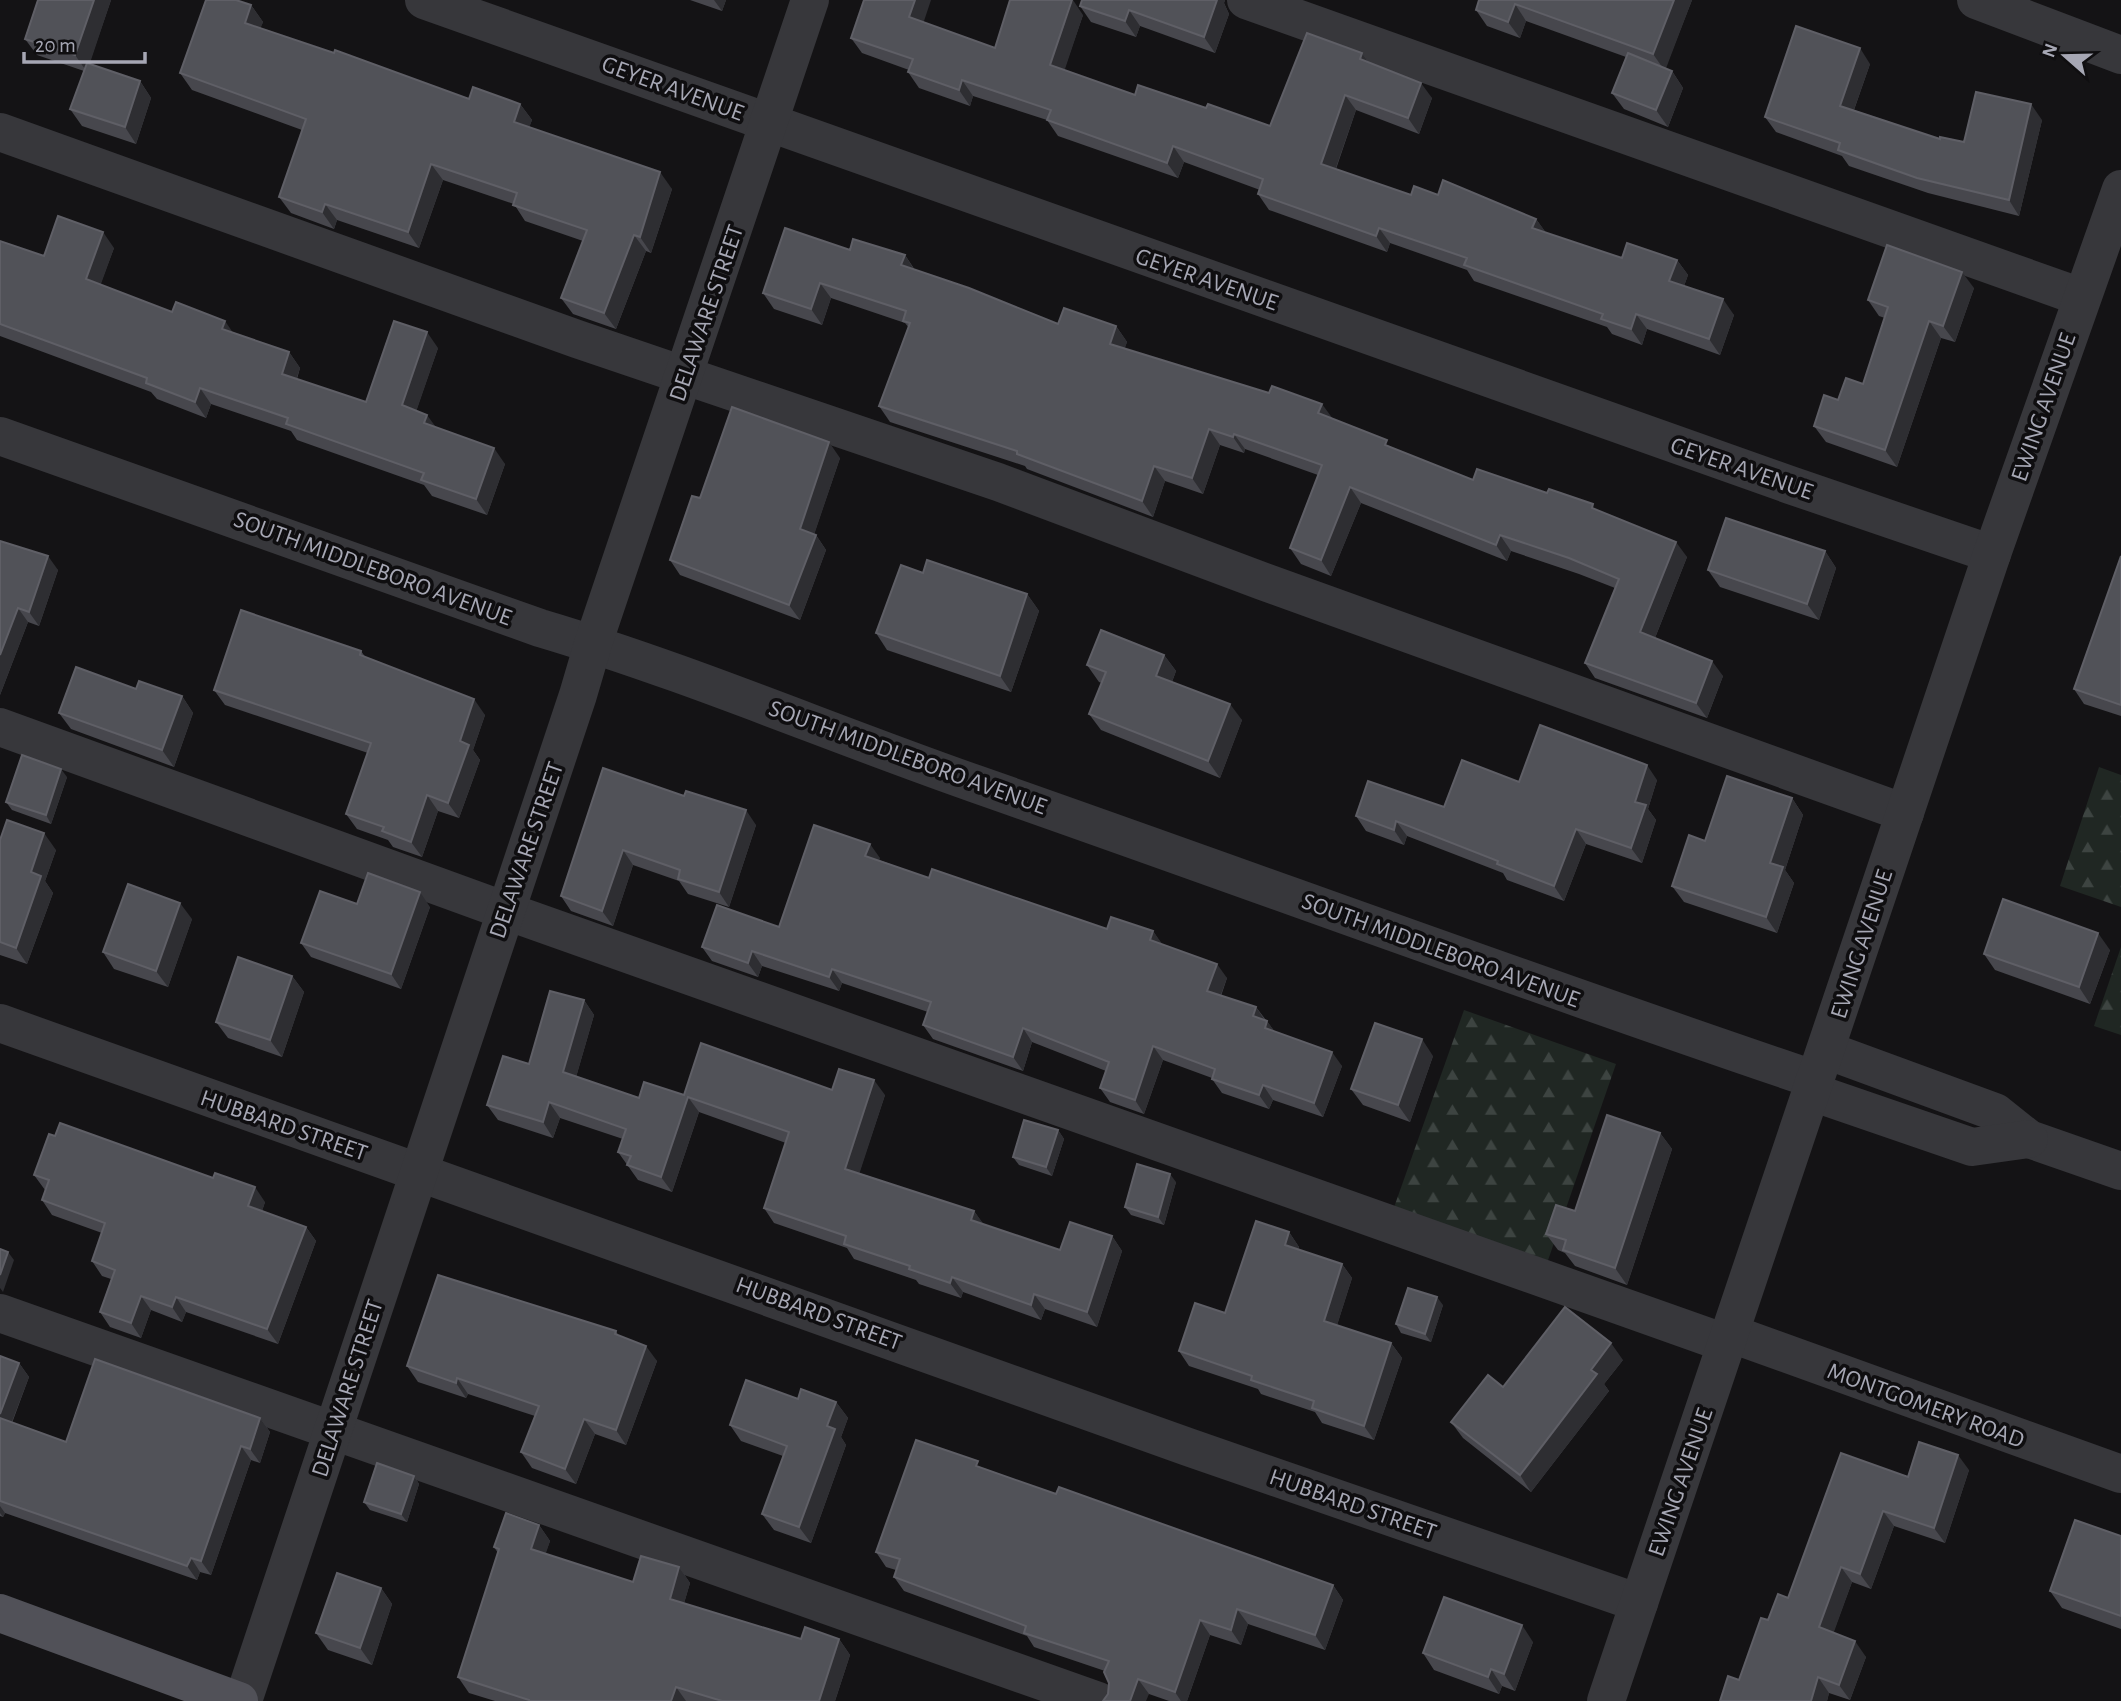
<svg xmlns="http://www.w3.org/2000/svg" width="2121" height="1701" font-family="'Alegreya Sans',sans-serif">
<defs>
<pattern id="forest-firs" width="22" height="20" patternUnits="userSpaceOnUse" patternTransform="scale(1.75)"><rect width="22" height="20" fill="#202723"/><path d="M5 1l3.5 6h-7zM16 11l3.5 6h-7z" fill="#3d4441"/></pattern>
</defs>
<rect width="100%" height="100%" fill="#141315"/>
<!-- forest -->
<g fill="url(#forest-firs)">
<path d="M2099 767 2121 775V907L2060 886Z"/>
<path d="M2121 947V1035L2094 1026Z"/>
<path d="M1464 1010 1616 1064 1546 1266 1392 1213Z"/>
</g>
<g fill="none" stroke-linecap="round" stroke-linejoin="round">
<!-- minor -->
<g stroke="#37373b" stroke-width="38">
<path d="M424 0 1790 485 1992 554"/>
<path d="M1246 0 2081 297"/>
<path d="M1976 0 2121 55"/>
<path d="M0 132 577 339 998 482 1262 581 1905 813"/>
<path d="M0 436 540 628C688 672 830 733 976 784 1256 882 1534 985 1816 1080"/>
<path d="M0 727 506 911 1728 1344"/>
<path d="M0 1023 1188 1447 1639 1603"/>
<path d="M1826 1050 1995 1112 2029 1139 2121 1171"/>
<path d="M1812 1092 1972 1147 2029 1139"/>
<path d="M0 1313 1098 1701"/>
<path d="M1732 1334 2121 1474"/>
<path d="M243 1701 578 695 593 644 810 0"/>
<path d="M1606 1701 1992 554 2121 189"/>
</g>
<!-- major -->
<path stroke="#515158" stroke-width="38" d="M0 1613 239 1701"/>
</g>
<!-- wall -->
<g fill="#47474d">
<path d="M38 0H111L89 64 140 81 151 98 136 144 82 126 70 109 84 71 37 55 25 39Z"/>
<path d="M690 0H726L722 11Z"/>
<path d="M1082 0H1225L1224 3 1229 14 1215 53 1140 26 1136 37 1091 22 1080 6Z"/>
<path d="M1479 0H1692L1665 69 1672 71 1683 88 1668 127 1624 109 1612 93 1626 57 1526 21 1520 38 1487 26 1476 10Z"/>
<path d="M251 5 263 22 260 28 469 99 520 104 532 120 529 127 672 189 651 253 646 251 616 329 573 314 561 298 583 241 525 221 514 204 443 180 419 248 337 220 334 229 291 213 279 197 302 130 192 90 180 73Z"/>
<path d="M1083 15 1064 70 1135 95 1206 108 1270 126 1362 53 1369 63 1432 98 1419 134 1356 110 1336 169 1411 195H1438L1536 219 1546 233 1622 258 1677 260 1688 275 1684 286 1734 315 1720 355 1647 329 1642 345 1612 334 1607 327 1474 281 1467 270 1390 243 1387 252 1269 210 1258 194 1260 190 1184 162 1178 178 1058 136 1047 120 973 96 970 106 919 88 908 72 909 70 862 53 851 38 923 22 995 48Z"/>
<path d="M1870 64 1854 110 1940 139 1964 142 2042 120 2019 216 1928 193 1849 166 1842 156 1776 132 1765 117Z"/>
<path d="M0 241 44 256 114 248 100 285 172 312 289 352 300 368 297 379 366 402 438 348 416 411 436 428 505 464 487 515 432 496 424 485 297 440 291 431 211 404 206 418 157 399 151 392 0 336Z"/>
<path d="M850 250 905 255 915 270 1058 324 1116 326 1127 342 1124 349 1332 419 1393 448 1473 480 1598 510 1687 557 1655 638 1723 676 1707 718 1595 678 1585 663 1615 588 1579 574 1511 551 1507 561 1361 503 1331 576 1301 564 1290 548 1318 475 1245 449 1244 453 1220 445 1203 494 1165 481 1153 517 1027 469 1025 466 890 422 879 406 909 328 905 323 831 298 822 325 774 309 763 293Z"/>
<path d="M1974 288 1955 342 1941 338 1897 467 1826 442 1814 426 1838 400 1863 384 1885 318 1879 316 1868 300Z"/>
<path d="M840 458 814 534 816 535 826 550 800 620 680 575 670 560 700 498Z"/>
<path d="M0 541 58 570 39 626 28 622 0 695Z"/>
<path d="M1825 551 1836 568 1819 620 1720 587 1708 570Z"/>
<path d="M2121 556V716L2084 704 2074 689Z"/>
<path d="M923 573 1027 594 1039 611 1011 692 887 650 876 633Z"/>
<path d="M361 651 366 658 485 715 473 750 480 760 459 818 438 811 422 857 393 847 388 840 357 829 346 814 368 753 225 705 214 690Z"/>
<path d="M1164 655 1176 671 1172 682 1242 720 1220 778 1101 730 1089 714 1102 683 1099 682 1087 665Z"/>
<path d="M136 689 182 696 193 713 174 767 71 729 59 713Z"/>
<path d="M603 768 756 825 729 907 688 894 679 881 633 865 613 926 571 911 561 896Z"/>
<path d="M67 777 51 824 12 810 6 802Z"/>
<path d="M1657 780 1648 809 1656 820 1642 863 1586 844 1564 901 1507 880 1503 873 1407 836 1404 845 1366 831 1356 816 1444 807 1519 782Z"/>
<path d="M1792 798 1803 815 1785 870 1794 883 1777 933 1684 902 1672 886 1705 841Z"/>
<path d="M0 840 56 850 45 881 53 893 27 964 0 955Z"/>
<path d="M880 858 879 860 929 878 1107 929 1153 931 1162 945 1227 978 1221 996 1256 1007 1275 1032 1342 1066 1323 1117 1273 1100 1269 1109 1222 1093 1212 1079V1078L1163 1060 1144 1114 1110 1102 1100 1088 1106 1071 1032 1042 1023 1071 933 1039 923 1025 928 1012 842 983 839 991 762 966 758 977 712 961 702 947 779 927Z"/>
<path d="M357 904 430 907 401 989 311 957 301 943Z"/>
<path d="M192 919 168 987 114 969 103 952Z"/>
<path d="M2110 950 2090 1004 1995 970 1984 954Z"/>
<path d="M292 976 304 992 282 1057 228 1038 216 1022Z"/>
<path d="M584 1000 594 1015 576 1077 639 1098 684 1095 832 1090 885 1095 859 1173 974 1211 983 1224 1060 1250 1112 1236 1122 1251 1097 1327 1045 1309 1041 1320 963 1292 961 1298 919 1284 916 1280 854 1259 847 1248 774 1223 764 1208 786 1143 699 1112 672 1192 638 1180 618 1152 623 1139 560 1118 553 1138 498 1120 487 1105 529 1064Z"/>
<path d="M1433 1056 1410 1122 1363 1105 1351 1089Z"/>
<path d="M1058 1130 1064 1139 1052 1176 1019 1165 1013 1157Z"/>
<path d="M1660 1133 1672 1149 1627 1285 1575 1266 1565 1253 1558 1250 1546 1234 1575 1211Z"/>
<path d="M34 1175 265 1202 262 1211 306 1227 316 1241 278 1344 186 1312 182 1322 151 1310 141 1338 110 1327 100 1312 111 1279 102 1276 92 1261 102 1233 52 1215 42 1200 45 1190Z"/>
<path d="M1176 1182 1164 1225 1131 1215 1125 1207Z"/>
<path d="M1289 1232 1299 1247 1298 1250 1342 1264 1352 1278 1337 1325 1391 1343 1402 1358 1374 1440 1322 1423 1315 1412 1261 1394 1258 1389 1189 1366 1179 1351 1225 1313Z"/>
<path d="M1443 1305 1431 1342 1401 1333 1396 1324Z"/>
<path d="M616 1331 618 1335 657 1361 626 1445 595 1434 576 1484 532 1468 521 1452 535 1416 468 1394 466 1398 418 1382 407 1366Z"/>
<path d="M0 1356 19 1363 29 1377 12 1423 66 1442 260 1418 270 1432 260 1463 251 1460 211 1575 200 1572 197 1580 5 1513 3 1517 0 1516Z"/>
<path d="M1623 1360 1604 1384 1609 1391 1531 1492 1463 1438 1451 1422 1503 1387Z"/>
<path d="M798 1399 836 1402 848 1418 841 1437 846 1445 811 1543 774 1530 762 1514 783 1456 741 1441 730 1425Z"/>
<path d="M983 1468 1056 1494 1333 1585 1343 1600 1325 1650 1248 1624 1241 1645 1210 1635 1187 1701H1169L1149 1694H1108L1109 1683 1105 1671 1034 1647 1027 1636 904 1591 894 1577 896 1570 886 1567 876 1552Z"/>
<path d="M1969 1470 1945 1543 1894 1526 1871 1589 1852 1582 1833 1633 1866 1657 1850 1700 1829 1693 1827 1701H1720L1739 1680 1768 1620 1788 1598 1908 1477Z"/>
<path d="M414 1476 419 1484 407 1522 370 1510 364 1502Z"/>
<path d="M539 1525 550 1541 545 1554 633 1582 679 1567 690 1583 684 1603 801 1639H839L850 1655 835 1701H495L469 1693 458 1677 498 1553 494 1547Z"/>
<path d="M2121 1536V1629L2062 1608 2050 1591Z"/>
<path d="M381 1588 392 1604 372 1665 328 1650 316 1633Z"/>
<path d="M1533 1642 1515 1691 1502 1686 1499 1694 1434 1670 1423 1653Z"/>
</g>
<!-- shaded-wall -->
<g fill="#2e2e32">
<path d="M94 0H111L87 72 75 55Z"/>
<path d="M714 0H726L722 11Z"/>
<path d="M915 0H931L920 33 909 17Z"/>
<path d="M1073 0 1083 15 1061 81 1050 65Z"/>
<path d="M1217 0H1225L1224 3 1229 14 1215 53 1204 37Z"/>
<path d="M1674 0H1692L1665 71 1653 54Z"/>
<path d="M1515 4 1526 21 1520 38 1508 22Z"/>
<path d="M251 5 263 22 256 40 245 23Z"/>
<path d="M1129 10 1140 26 1136 37 1125 21Z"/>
<path d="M1860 48 1870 64 1850 121 1840 106Z"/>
<path d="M1362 53 1373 69 1360 59Z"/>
<path d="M1672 71 1683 88 1668 127 1656 110Z"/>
<path d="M962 80 973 96 970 106 959 90Z"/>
<path d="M140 81 151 98 136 144 125 127Z"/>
<path d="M1421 83 1432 98 1419 134 1408 118Z"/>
<path d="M1345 95 1356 110 1332 179 1321 164Z"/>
<path d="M520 104 532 120 525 139 514 122Z"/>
<path d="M2031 104 2042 120 2019 216 2009 200Z"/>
<path d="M1173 146 1184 162 1178 178 1167 163Z"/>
<path d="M431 164 443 180 419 248 408 232Z"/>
<path d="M660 172 672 189 651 253 640 237Z"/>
<path d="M325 204 337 220 334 229 322 212Z"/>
<path d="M1536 219 1547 234 1532 228Z"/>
<path d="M1379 228 1390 243 1387 252 1376 236Z"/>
<path d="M103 232 114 248 97 295 86 279Z"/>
<path d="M634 235 646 251 616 329 604 313Z"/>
<path d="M905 255 915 271 901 265Z"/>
<path d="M1677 260 1688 275 1680 297 1669 281Z"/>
<path d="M1962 272 1974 288 1955 342 1943 326Z"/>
<path d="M820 283 831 298 822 325 811 309Z"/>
<path d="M1723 299 1734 315 1720 355 1709 339Z"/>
<path d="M1636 314 1647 329 1642 345 1631 329Z"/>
<path d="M225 321 236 337 222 329Z"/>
<path d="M1929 321 1941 338 1897 467 1885 450Z"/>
<path d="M1116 326 1127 342 1121 360 1110 344Z"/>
<path d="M427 332 438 348 413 421 402 405Z"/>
<path d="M289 352 300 368 293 389 282 374Z"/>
<path d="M200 388 211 404 206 418 195 402Z"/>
<path d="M1322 404 1333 419 1318 413Z"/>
<path d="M427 415 438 430 424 423Z"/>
<path d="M1209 429 1220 445 1203 494 1192 478Z"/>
<path d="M1234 434 1245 449 1244 453 1233 437Z"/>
<path d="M829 442 840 458 811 544 800 529Z"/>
<path d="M494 448 505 464 487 515 476 499Z"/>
<path d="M1154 466 1165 481 1153 517 1142 501Z"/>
<path d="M1350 487 1361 503 1331 576 1321 560Z"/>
<path d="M816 535 826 550 800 620 789 605Z"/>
<path d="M1500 535 1511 551 1507 561 1496 545Z"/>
<path d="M1676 542 1687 557 1651 648 1640 632Z"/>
<path d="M1825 551 1836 568 1819 620 1807 604Z"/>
<path d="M48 556 58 570 39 626 29 612Z"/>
<path d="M1027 594 1039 611 1011 692 1000 676Z"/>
<path d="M18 608 28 622 0 695V655Z"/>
<path d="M1164 655 1176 671 1168 692 1156 676Z"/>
<path d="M1712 661 1723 676 1707 718 1696 703Z"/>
<path d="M182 696 193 713 174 767 162 750Z"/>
<path d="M474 699 485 715 473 750 480 760 459 818 448 803 460 741Z"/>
<path d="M1230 704 1242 720 1220 778 1208 761Z"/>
<path d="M1647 765 1657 780 1648 809 1656 820 1642 863 1631 848 1635 802Z"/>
<path d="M61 769 67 777 51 824 46 815Z"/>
<path d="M427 795 438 811 422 857 411 842Z"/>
<path d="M1792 798 1803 815 1785 870 1794 883 1777 933 1766 917 1770 863Z"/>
<path d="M746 810 756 825 729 907 719 892Z"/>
<path d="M1396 821 1407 836 1404 845 1394 830Z"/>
<path d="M1576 829 1586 844 1564 901 1554 886Z"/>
<path d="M44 833 56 850 45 881 53 893 27 964 16 948 31 872Z"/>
<path d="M870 844 880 858 875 870 865 856Z"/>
<path d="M623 850 633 865 613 926 602 911Z"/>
<path d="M420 892 430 907 401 989 391 974Z"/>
<path d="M180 903 192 919 168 987 156 971Z"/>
<path d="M1153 931 1163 945 1150 940Z"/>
<path d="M2098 933 2110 950 2090 1004 2079 987Z"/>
<path d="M752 951 762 966 758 977 748 963Z"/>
<path d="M1217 964 1227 978 1217 1005 1207 991Z"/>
<path d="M832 969 842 983 839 991 829 977Z"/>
<path d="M292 976 304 992 282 1057 270 1040Z"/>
<path d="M584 1000 594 1015 573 1088 563 1072Z"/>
<path d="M1256 1007 1266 1022 1253 1016Z"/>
<path d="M1267 1021 1277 1035 1265 1028Z"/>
<path d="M1023 1028 1032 1042 1023 1071 1013 1057Z"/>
<path d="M1422 1039 1433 1056 1410 1122 1398 1105Z"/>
<path d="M1153 1046 1163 1060 1144 1114 1135 1100Z"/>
<path d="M1332 1052 1342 1066 1323 1117 1314 1103Z"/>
<path d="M874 1080 885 1095 856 1184 845 1169Z"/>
<path d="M1263 1085 1273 1100 1269 1109 1259 1095Z"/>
<path d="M688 1097 699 1112 672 1192 661 1177Z"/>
<path d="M549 1102 560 1118 553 1138 543 1122Z"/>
<path d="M1058 1130 1064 1139 1052 1176 1046 1167Z"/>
<path d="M1660 1133 1672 1149 1627 1285 1615 1268Z"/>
<path d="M1170 1174 1176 1182 1164 1225 1158 1217Z"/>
<path d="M255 1187 265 1202 259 1220 248 1206Z"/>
<path d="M974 1211 985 1226 971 1220Z"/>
<path d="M306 1227 316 1241 278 1344 267 1329Z"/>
<path d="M1289 1232 1299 1247 1295 1260 1285 1245Z"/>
<path d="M1112 1236 1122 1251 1097 1327 1087 1312Z"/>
<path d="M8 1252 14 1260 3 1292 0 1288V1275Z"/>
<path d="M1342 1264 1352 1278 1334 1335 1324 1321Z"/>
<path d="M952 1277 963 1292 961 1298 950 1283Z"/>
<path d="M1034 1294 1045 1309 1041 1320 1031 1305Z"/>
<path d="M141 1296 151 1310 141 1338 131 1323Z"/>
<path d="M176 1297 186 1312 182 1322 172 1307Z"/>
<path d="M1437 1297 1443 1305 1431 1342 1425 1334Z"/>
<path d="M1391 1343 1402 1358 1374 1440 1364 1426Z"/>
<path d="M1611 1343 1623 1360 1604 1384 1609 1391 1531 1492 1520 1475 1591 1370Z"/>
<path d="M646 1346 657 1361 626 1445 616 1430Z"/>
<path d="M19 1363 29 1377 8 1432 0 1420V1414Z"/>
<path d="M457 1378 468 1394 466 1398 456 1383Z"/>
<path d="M836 1402 848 1418 841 1437 846 1445 811 1543 799 1527 827 1426Z"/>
<path d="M260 1418 270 1432 260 1463 250 1449Z"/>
<path d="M584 1419 595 1434 576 1484 565 1469Z"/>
<path d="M241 1446 251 1460 211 1575 201 1561Z"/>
<path d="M1958 1455 1969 1470 1945 1543 1934 1528Z"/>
<path d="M414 1476 419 1484 407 1522 401 1514Z"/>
<path d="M0 1506 5 1513 3 1517 0 1513Z"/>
<path d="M1883 1511 1894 1526 1871 1589 1860 1574Z"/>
<path d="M539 1525 550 1541 542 1565 531 1549Z"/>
<path d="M191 1558 200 1572 197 1580 187 1566Z"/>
<path d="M679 1567 690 1583 681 1614 670 1599Z"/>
<path d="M1841 1567 1852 1582 1830 1643 1819 1627Z"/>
<path d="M1333 1585 1343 1600 1325 1650 1315 1635Z"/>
<path d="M381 1588 392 1604 372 1665 360 1648Z"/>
<path d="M1237 1609 1248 1624 1241 1645 1231 1630Z"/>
<path d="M1200 1620 1210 1635 1187 1701H1181L1175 1692Z"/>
<path d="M1522 1625 1533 1642 1515 1691 1504 1674Z"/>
<path d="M839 1639 850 1655 835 1701H819Z"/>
<path d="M1855 1641 1866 1657 1850 1700 1839 1685Z"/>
<path d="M1491 1669 1502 1686 1499 1694 1488 1677Z"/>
<path d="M1818 1677 1829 1693 1827 1701H1811Z"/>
<path d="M1138 1679 1149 1694 1146 1701H1130Z"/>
<path d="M676 1687 686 1701H671Z"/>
</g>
<!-- building -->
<g fill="#515258" stroke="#5f5f66" stroke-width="2">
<path d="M38 0H94L75 55 25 39Z"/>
<path d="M206 0H236L251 5 245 23 334 53 335 50 469 99 473 87 520 104 514 122 660 172 640 237 634 235 604 313 561 298 587 230 513 205 517 193 431 164 408 232 325 204 322 212 279 197 306 119 180 73Z"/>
<path d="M864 0H915L909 17 995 48 1010 0H1072L1050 65 1135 95 1138 85 1206 108 1208 104 1270 126 1307 33 1362 53 1360 59 1421 83 1408 118 1345 95 1321 164 1411 195 1414 186 1438 195 1443 180 1536 219 1532 228 1622 258 1627 243 1677 260 1669 281 1723 299 1709 339 1636 314 1631 329 1601 319 1603 314 1464 265 1467 258 1379 228 1376 236 1258 194 1263 179 1173 146 1167 163 1047 120 1051 110 962 80 959 90 908 72 913 59 851 38Z"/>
<path d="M1082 0H1217L1204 37 1129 10 1125 21 1080 6Z"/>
<path d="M1479 0H1674L1653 54 1515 4 1508 22 1476 10Z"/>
<path d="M1796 26 1860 48 1840 106 1940 139V137L1964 142 1976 92 2031 104 2009 200 1917 178 1838 150 1840 143 1765 117Z"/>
<path d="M1628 53 1672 71 1656 110 1612 93Z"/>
<path d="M87 63 140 81 125 127 70 109Z"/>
<path d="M58 216 103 232 86 279 172 312 176 302 225 321 222 329 289 352 282 374 366 402 394 321 427 332 402 405 427 415 424 423 494 448 476 499 421 480 424 473 286 424 288 418 200 388 195 402 146 383 147 378 0 324V241L44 256Z"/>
<path d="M785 228 850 250 853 239 905 255 901 265 969 288 1058 324 1064 308 1116 326 1110 344 1269 393 1272 386 1322 404 1318 413 1387 440 1385 445 1473 480 1477 469 1547 493 1549 489 1593 504 1592 508 1676 542 1640 632 1712 661 1696 703 1585 663 1619 579 1569 558 1500 535 1496 545 1350 487 1321 560 1290 548 1322 465 1234 434 1233 437 1209 429 1192 478 1154 466 1142 501 1017 454V451L879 406 910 323 903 321 906 311 820 283 811 309 763 293Z"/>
<path d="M1887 245 1962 272 1943 326 1929 321 1885 450 1814 426 1824 395 1838 400 1846 378 1863 384 1888 307 1868 300Z"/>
<path d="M732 407 829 442 800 529 816 535 789 605 670 560 692 496 700 498Z"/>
<path d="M1726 518 1825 551 1807 604 1708 570Z"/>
<path d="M0 541 48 556 29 612 18 608 0 655Z"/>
<path d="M2121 556V705L2074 689Z"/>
<path d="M927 560 1027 594 1000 676 876 633 901 565 923 573Z"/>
<path d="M241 610 361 651 360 655 474 699 460 741 469 745 448 803 427 795 411 842 382 831 384 827 346 814 371 743 214 690Z"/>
<path d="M1101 630 1164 655 1156 676 1230 704 1208 761 1089 714 1106 672 1087 665Z"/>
<path d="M76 667 136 689 139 681 182 696 162 750 59 713Z"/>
<path d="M1540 725 1647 765 1635 802 1646 805 1631 848 1576 829 1554 886 1497 864 1498 861 1396 821 1394 830 1356 816 1368 781 1444 807 1462 760 1519 782Z"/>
<path d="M22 755 61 769 46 815 6 802Z"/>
<path d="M603 768 684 796 686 791 746 810 719 892 678 879 680 870 623 850 602 911 561 896Z"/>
<path d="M1727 776 1792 798 1770 863 1783 867 1766 917 1672 886 1689 835 1705 841Z"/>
<path d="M7 820 44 833 31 872 41 876 16 948 0 942V840Z"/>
<path d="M814 825 870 844 865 856 929 878 932 869 1107 929 1111 917 1153 931 1150 940 1217 964 1207 991 1256 1007 1253 1016 1267 1021 1265 1028 1332 1052 1314 1103 1263 1085 1259 1095 1212 1079 1215 1069 1153 1046 1135 1100 1100 1088 1109 1062 1023 1028 1013 1057 923 1025 931 1002 832 969 829 977 752 951 748 963 702 947 717 905 779 927Z"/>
<path d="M368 873 420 892 391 974 301 943 320 891 357 904Z"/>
<path d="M128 884 180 903 156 971 103 952Z"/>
<path d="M2003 899 2098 933 2079 987 1984 954Z"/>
<path d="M238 957 292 976 270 1040 216 1022Z"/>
<path d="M550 991 584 1000 563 1072 639 1098 644 1082 684 1095 701 1043 832 1090 839 1069 874 1080 845 1169 974 1211 971 1220 1060 1250 1070 1222 1112 1236 1087 1312 1034 1294 1031 1305 952 1277 950 1283 909 1269 910 1266 844 1244 846 1236 764 1208 789 1132 688 1097 661 1177 627 1165 631 1156 618 1152 626 1129 549 1102 543 1122 487 1105 503 1056 529 1064Z"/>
<path d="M1375 1023 1422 1039 1398 1105 1351 1089Z"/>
<path d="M1607 1115 1660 1133 1615 1268 1563 1250 1566 1240 1546 1234 1556 1205 1575 1211Z"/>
<path d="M1024 1120 1058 1130 1046 1167 1013 1157Z"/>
<path d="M60 1123 213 1178 215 1173 255 1187 248 1206 306 1227 267 1329 176 1297 172 1307 141 1296 131 1323 100 1312 115 1270 92 1261 105 1223 42 1200 49 1180 34 1175 49 1134 55 1136Z"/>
<path d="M1137 1164 1170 1174 1158 1217 1125 1207Z"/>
<path d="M1256 1221 1289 1232 1285 1245 1342 1264 1324 1321 1391 1343 1364 1426 1312 1408 1314 1401 1251 1380 1252 1376 1179 1351 1195 1303 1225 1313Z"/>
<path d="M0 1249 8 1252 0 1275Z"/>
<path d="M438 1275 616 1331 615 1334 646 1346 616 1430 584 1419 565 1469 521 1452 539 1406 457 1378 456 1383 407 1366Z"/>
<path d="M1408 1288 1437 1297 1425 1334 1396 1324Z"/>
<path d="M1565 1307 1611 1343 1591 1370 1597 1374 1520 1475 1451 1422 1488 1375 1503 1387Z"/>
<path d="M0 1356 19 1363 0 1414Z"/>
<path d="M95 1359 260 1418 250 1449 241 1446 201 1561 191 1558 187 1566 0 1501V1418L66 1442Z"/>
<path d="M746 1380 798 1399 801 1389 836 1402 827 1426 835 1429 799 1527 762 1514 787 1446 730 1425Z"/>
<path d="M916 1440 978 1461 976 1466 1056 1494 1059 1487 1333 1585 1315 1635 1237 1609 1231 1630 1200 1620 1175 1692 1138 1679 1130 1701H1103L1108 1694 1109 1683 1104 1672 1109 1661 1024 1633 1026 1626 894 1577 900 1559 876 1552Z"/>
<path d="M1919 1442 1958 1455 1934 1528 1883 1511 1860 1574 1841 1567 1819 1627 1855 1641 1839 1685 1818 1677 1811 1701H1720L1728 1676 1739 1680 1761 1618 1768 1620 1778 1594 1788 1598 1841 1453 1908 1477Z"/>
<path d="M377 1463 414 1476 401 1514 364 1502Z"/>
<path d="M506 1513 539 1525 531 1549 633 1582 641 1556 679 1567 670 1599 801 1639 805 1627 839 1639 819 1701H722L676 1687 671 1701H529V1700L458 1677 499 1549 494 1547Z"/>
<path d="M2075 1520 2121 1536V1616L2050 1591Z"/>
<path d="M337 1573 381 1588 360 1648 316 1633Z"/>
<path d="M1444 1597 1522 1625 1504 1674 1491 1669 1488 1677 1423 1653Z"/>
</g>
<g text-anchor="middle" stroke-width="7" stroke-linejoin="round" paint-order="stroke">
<!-- street labels -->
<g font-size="24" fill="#a6a7b4" stroke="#0f0e10">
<text transform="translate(673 88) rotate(20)" y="8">GEYER AVENUE</text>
<text transform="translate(1207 279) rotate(19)" y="8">GEYER AVENUE</text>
<text transform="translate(706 313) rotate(-71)" y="8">DELAWARE STREET</text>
<text transform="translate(2043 407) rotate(-71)" y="8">EWING AVENUE</text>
<text transform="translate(1742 468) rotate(19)" y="8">GEYER AVENUE</text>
<text transform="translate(373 568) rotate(20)" y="8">SOUTH MIDDLEBORO AVENUE</text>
<text transform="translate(908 757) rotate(20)" y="8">SOUTH MIDDLEBORO AVENUE</text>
<text transform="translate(526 850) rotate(-71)" y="8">DELAWARE STREET</text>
<text transform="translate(1861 944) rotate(-72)" y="8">EWING AVENUE</text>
<text transform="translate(1441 950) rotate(20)" y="8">SOUTH MIDDLEBORO AVENUE</text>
<text transform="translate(284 1125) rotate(19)" y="8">HUBBARD STREET</text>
<text transform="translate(819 1313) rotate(20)" y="8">HUBBARD STREET</text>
<text transform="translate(347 1388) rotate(-72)" y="8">DELAWARE STREET</text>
<text transform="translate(1926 1405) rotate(20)" y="8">MONTGOMERY ROAD</text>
<text transform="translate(1680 1482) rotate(-71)" y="8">EWING AVENUE</text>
<text transform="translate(1353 1504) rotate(19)" y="8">HUBBARD STREET</text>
</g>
</g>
<!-- north arrow -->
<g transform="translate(2065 56) rotate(290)" stroke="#0f0e10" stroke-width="5" paint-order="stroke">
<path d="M0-5L12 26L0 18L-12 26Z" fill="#a6a7b4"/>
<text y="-10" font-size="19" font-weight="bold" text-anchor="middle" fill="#a6a7b4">N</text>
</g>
<!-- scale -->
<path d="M24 52v10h121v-10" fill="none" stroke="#a6a7b4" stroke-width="3.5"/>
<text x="35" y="52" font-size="21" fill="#a6a7b4" stroke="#0f0e10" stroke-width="5" paint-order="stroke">20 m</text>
</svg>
